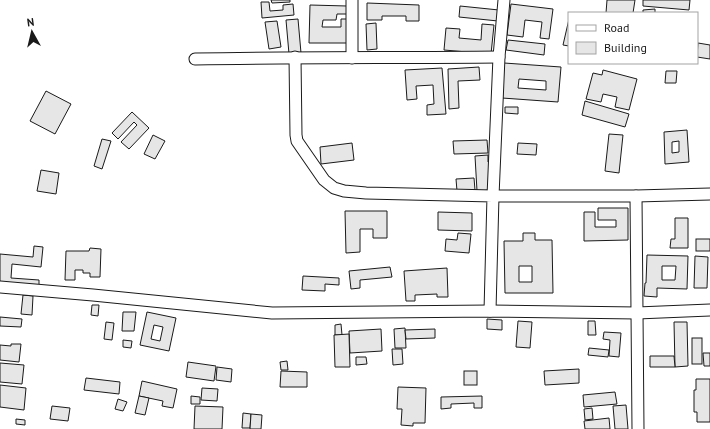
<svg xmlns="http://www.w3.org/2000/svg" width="710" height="429" font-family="'PT Sans',sans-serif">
<rect width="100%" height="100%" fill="#fff"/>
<!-- building -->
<g fill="#e6e6e6" stroke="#1a1a1a" fill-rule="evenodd">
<path d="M271 0H290V2L272 3Z"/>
<path d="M607 0H635L633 13H606Z"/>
<path d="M643 0H690L689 10 643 6Z"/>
<path d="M261 2H269L270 11 283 10V5L293 4 294 15 262 18Z"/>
<path d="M367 3 419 5V21H406V16H382V20H367Z"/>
<path d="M511 4 553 9 549 39 540 38 542 22 525 20 523 37 507 35Z"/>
<path d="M310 5 347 6V14H337L336 20H323L322 27H341V19H349L348 43H309Z"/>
<path d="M460 6 499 10 498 21 459 17Z"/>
<path d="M655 9V13H643V10Z"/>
<path d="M298 19 301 53 289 54 286 20Z"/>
<path d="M569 19V46L563 45Z"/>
<path d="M277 21 281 47 269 49 265 22Z"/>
<path d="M376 23 377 49 367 50 366 24Z"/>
<path d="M482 24 494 25 491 54 444 50 446 28 460 29 459 38 481 40Z"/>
<path d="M508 40 545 44 544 55 506 50Z"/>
<path d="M698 43 710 45V59L697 57Z"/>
<path d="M504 63 561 67 558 102 502 98ZM519 79 546 81V90L518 88Z"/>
<path d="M479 67 480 80 458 81 459 108 449 109 448 69Z"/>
<path d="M442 68 446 114 427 115V105L434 104 433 85 416 86 417 99 407 100 405 70Z"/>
<path d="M603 70 637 79 629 110 615 107 617 97 603 94 601 102 586 99 593 73 602 75Z"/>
<path d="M666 71H677L676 83H665Z"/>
<path d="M46 91 71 104 55 134 30 121Z"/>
<path d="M585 101 629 114 625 127 582 115Z"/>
<path d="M505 107H518V114L505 113Z"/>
<path d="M132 112 149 128 129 149 121 142 137 125 134 122 118 139 112 133Z"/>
<path d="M687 130 689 162 665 164 664 132ZM679 141V152L672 153V142Z"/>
<path d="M609 134 623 135 619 173 605 171Z"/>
<path d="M153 135 165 141 155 159 144 154Z"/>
<path d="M102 139 111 141 102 169 94 166Z"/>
<path d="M487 140 488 153 454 154 453 141Z"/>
<path d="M352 143 354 160 321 164 320 147Z"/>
<path d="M518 143 537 144 536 155 517 154Z"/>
<path d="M488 155V162H492L491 190 477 191 475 156Z"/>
<path d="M41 170 59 173 56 194 37 191Z"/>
<path d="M474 178 475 190 457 191 456 179Z"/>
<path d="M598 208H628V240L584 241V212H595V227H616V220H598Z"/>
<path d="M345 211H387V238H373V229H360V252L346 253Z"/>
<path d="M438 212 472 213V231L438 230Z"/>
<path d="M675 218H688V248H670L671 239H675Z"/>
<path d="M458 233 471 234 469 253 445 251 446 239 457 240Z"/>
<path d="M523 233H535V240H552L553 293H505L504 241H523ZM519 266H532V282H519Z"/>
<rect x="696" y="239" width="14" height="12"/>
<path d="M34 246 43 247 41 267 12 264 11 278 39 280V287L0 284V254L33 257Z"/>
<path d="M90 248 101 249 100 277H90V273H83V270H75V280H65L66 251H89Z"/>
<path d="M647 255 688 256 687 289 657 288V297L644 296 645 283H646ZM662 266H676L675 280H662Z"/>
<path d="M695 256 708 257 707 288H694Z"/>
<path d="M390 267 392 277 360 280V288L351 289 349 271Z"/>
<path d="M447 268 448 297H437V294L415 295V301H406L404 271Z"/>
<path d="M303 276 339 278V285L325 284V291L302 290Z"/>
<path d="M23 295 33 296 32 315 21 314Z"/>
<path d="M92 305H99L98 316 91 315Z"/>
<path d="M123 312H136L134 331H122Z"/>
<path d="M147 312 176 318 169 351 140 345ZM154 325 163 327 160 341 151 339Z"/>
<path d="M0 317 22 319 21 327 0 326Z"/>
<path d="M487 319 502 320V330L487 329Z"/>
<path d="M518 321 532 322 530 348 516 347Z"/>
<path d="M588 321H595L596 335H588Z"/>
<path d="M106 322 114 323 112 340 104 339Z"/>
<path d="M674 322H687L688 366 675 367Z"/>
<path d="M341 324 342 335H335V325Z"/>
<path d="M405 328 406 348H395L394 329Z"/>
<path d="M381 329 382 351 350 353 349 331Z"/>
<path d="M435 329V338L406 339 405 330Z"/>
<path d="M604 332 621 333 619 357 609 356 610 340 603 339Z"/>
<path d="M349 334 350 367H335L334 335Z"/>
<rect x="692" y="338" width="10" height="26"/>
<path d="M123 340 132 341 131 348 123 347Z"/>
<path d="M11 344H21L19 362 0 360V345L11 346Z"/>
<path d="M589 348 609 350 608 357 588 355Z"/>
<path d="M392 349H402L403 364 393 365Z"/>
<path d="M703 353H710V366H704Z"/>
<path d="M650 356H674L675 367H650Z"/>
<path d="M356 357H366L367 364 356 365Z"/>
<path d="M287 361 288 370H281L280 362Z"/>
<path d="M188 362 216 366 214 381 186 377Z"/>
<path d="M0 363 24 365 22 384 0 382Z"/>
<path d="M217 367 232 369 231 382 216 380Z"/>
<path d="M579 369V383L545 385 544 371Z"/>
<path d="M281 371 307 372V387H280Z"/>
<rect x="464" y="371" width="13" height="14"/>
<path d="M86 378 120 382 119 394 84 390Z"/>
<path d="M696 379H710V422H697V412H694V390H696Z"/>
<path d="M142 381 177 389 173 408 162 406 163 401 139 396Z"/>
<path d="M0 385 26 388 24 410 0 407Z"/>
<path d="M398 387 426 388 425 423H413V426L401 425 402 409H397Z"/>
<path d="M202 388 218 389 217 401 201 400Z"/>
<path d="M615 392 617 404 584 407 583 395Z"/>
<path d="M139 396 149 398 145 415 135 413Z"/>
<path d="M191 396 200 397V404H191Z"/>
<path d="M482 396V408H474V403L451 404V408L441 409V397Z"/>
<path d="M118 399 127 402 123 411 115 409Z"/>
<path d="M626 405 628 429H615L613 406Z"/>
<path d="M52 406 70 408 68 421 50 419Z"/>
<path d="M195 406 223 407 222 429H194Z"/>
<path d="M592 408 593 419 585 420 584 409Z"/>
<path d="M243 413 251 414 250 428H242Z"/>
<path d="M251 414 262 415 261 429H250Z"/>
<path d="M609 418 610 429H585L584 421Z"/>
<path d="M16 419 25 420V425L16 424Z"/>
</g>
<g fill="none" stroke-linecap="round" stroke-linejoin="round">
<defs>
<g id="street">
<path d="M504 0 499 57 493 196H636L710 194"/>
<path d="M295 57 296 135 297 141 324 180 334 188 344 191 366 193 493 196 490 311"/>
<path d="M352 58V0"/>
<path d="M195 59C296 57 398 58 499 57"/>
<path d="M636 196 638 429"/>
<path d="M0 287 93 295 272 313 490 311 637 313 710 310"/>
</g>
</defs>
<!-- street casing -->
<use href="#street" stroke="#1a1a1a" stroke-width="13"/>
<!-- street -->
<use href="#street" stroke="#fff" stroke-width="11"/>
</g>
<!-- legend -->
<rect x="568" y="12" width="130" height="52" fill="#ffffff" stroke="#a3a3a3"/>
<rect x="576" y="25" width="20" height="6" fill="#ffffff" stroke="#a3a3a3"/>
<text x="604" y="32" font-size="12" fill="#1a1a1a">Road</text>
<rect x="576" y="42" width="20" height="12" fill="#e6e6e6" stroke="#a3a3a3"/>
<text x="604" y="52" font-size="12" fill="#1a1a1a">Building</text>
<!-- north arrow -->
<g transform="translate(32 32) rotate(352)" stroke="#ffffff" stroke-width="3" paint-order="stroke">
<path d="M0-3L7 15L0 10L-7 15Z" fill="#1a1a1a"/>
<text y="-6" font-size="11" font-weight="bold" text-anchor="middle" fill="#1a1a1a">N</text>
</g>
</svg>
